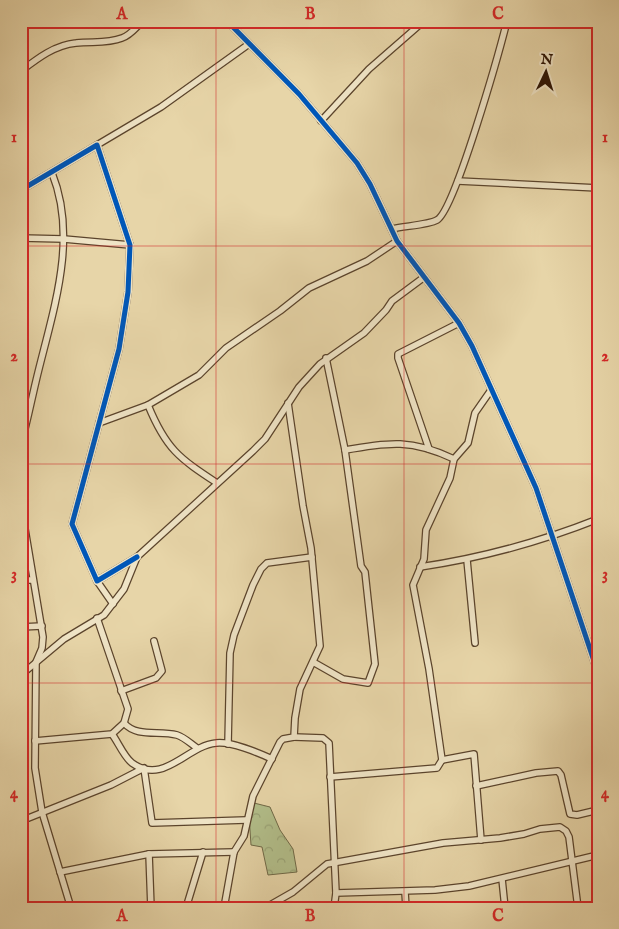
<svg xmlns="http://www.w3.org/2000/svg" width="619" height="929" font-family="'IM FELL English',serif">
<defs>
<pattern id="park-crowns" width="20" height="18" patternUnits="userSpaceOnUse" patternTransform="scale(1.25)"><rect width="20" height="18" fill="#b2be8a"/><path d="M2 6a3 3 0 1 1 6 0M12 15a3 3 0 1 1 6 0" fill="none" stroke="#99a275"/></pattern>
</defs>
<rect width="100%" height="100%" fill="#e7d5a8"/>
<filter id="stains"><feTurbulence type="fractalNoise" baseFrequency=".004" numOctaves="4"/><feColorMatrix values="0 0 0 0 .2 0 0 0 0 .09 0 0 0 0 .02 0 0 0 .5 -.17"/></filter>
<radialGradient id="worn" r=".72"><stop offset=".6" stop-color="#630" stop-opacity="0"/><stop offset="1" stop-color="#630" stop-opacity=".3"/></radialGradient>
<!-- park -->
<path fill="url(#park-crowns)" stroke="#6f6846" d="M254 803 270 807 280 830 293 849 297 872 268 875 262 847 251 845 249 815Z"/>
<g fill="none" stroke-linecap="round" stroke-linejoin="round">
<defs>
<g id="street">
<path d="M227 21 299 94 357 163 370 184 397 241 459 323 472 346 536 488 598 673"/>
<path d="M21 71C38 58 55 45 76 43 92 41 107 44 122 38 131 35 136 27 143 21"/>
<path d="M321 121 369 69 424 21"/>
<path d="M97 145 161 107 249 44"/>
<path d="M458 181 598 188"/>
<path d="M21 190 97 145 130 245 128 292 119 349 72 524 97 581 137 557"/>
<path d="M392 229C404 226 428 225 437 220 455 210 500 49 507 21"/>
<path d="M21 238 64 239 130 245"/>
<path d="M148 405C166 449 179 458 217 483"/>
<path d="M99 423 148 405 199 375 226 348 280 311 309 288 367 261 397 241"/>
<path d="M21 444C27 423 31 402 36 381 52 313 79 240 52 173"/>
<path d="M429 449 398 358V354L459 323"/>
<path d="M345 450C389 442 412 439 454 459"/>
<path d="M21 505 43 637 42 648 36 662 35 768 42 812 71 908"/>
<path d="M467 560 475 643"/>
<path d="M420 567C481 558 540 542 598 519"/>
<path d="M21 580H33"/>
<path d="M97 581 113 604"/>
<path d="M21 627 42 626"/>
<path d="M313 662 343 679 368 683 375 664 365 572 361 566 345 450 326 358"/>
<path d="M21 675 64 639 104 615 124 589 137 557 253 451 265 439 299 387 320 364 364 333 386 310 392 301 423 278"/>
<path d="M121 691 156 678 162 671 154 641"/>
<path d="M124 723C137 738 159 730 177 735 184 737 191 744 197 748"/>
<path d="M112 734C118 742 124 757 132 763 164 786 186 746 216 743 230 741 259 753 272 759"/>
<path d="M294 737 323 738 329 743 336 893 334 908"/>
<path d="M35 741 112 734 124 723 128 709 97 618"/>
<path d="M228 744 230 653 234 635 253 585 261 569 267 563 312 557"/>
<path d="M330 777 437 768 442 760"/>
<path d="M476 786 536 773 558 771 561 775 570 814 577 815 598 810"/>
<path d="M21 821 111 785 144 768 152 823 246 820"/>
<path d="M481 840 474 754 442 760 429 669 413 585 424 559 426 530 450 478 454 459 468 443 475 413 491 390"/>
<path d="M149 854 151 908"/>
<path d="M60 872 149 854 234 852"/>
<path d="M502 879 505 908"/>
<path d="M405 892 406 908"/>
<path d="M336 893 435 890 469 886 598 855"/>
<path d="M186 908 203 852"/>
<path d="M224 908 234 852 244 836 253 796 280 742 283 739 294 737 295 718 300 689 320 646 311 548 303 506 288 403"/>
<path d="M265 908 293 892 327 864 443 843 500 838 524 834 540 829 560 827 566 831 569 837 578 908"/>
</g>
</defs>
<!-- street casing -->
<use href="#street" stroke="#5b442c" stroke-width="8"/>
<!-- street -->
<use href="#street" stroke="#efe4c6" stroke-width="5.5"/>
<defs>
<g id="cycleway">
<path d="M227 21 299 94 357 163 370 184 397 241 459 323 472 346 536 488 598 673"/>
<path d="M21 190 97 145 130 245 128 292 119 349 72 524 97 581 137 557"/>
</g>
</defs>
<!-- cycleway casing -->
<use href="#cycleway" stroke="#efe4c6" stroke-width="8"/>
<!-- cycleway -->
<use href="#cycleway" stroke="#0057b8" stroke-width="5"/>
</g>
<!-- grid -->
<path fill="none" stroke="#d62828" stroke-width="1" stroke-opacity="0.55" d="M216 21V908M404 21V908M21 246H598M21 464H598M21 683H598"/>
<!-- margin -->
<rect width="619" height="929" fill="none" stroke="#e7d5a8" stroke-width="55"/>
<!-- north arrow -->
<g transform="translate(546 72) rotate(4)" stroke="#efe4c6" stroke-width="4" paint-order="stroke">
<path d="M0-4L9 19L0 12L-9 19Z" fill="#2c1303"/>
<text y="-8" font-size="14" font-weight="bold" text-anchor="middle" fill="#2c1303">N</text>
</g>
<rect x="28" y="28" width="564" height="874" fill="none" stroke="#d62828" stroke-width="2"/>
<g font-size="16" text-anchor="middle" font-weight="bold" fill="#d62828">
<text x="122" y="19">A</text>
<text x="310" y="19">B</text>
<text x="498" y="19">C</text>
<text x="14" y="142">1</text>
<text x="605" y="142">1</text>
<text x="14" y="361">2</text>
<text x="605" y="361">2</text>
<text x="14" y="579">3</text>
<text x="605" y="579">3</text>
<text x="14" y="798">4</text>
<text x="605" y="798">4</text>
<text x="122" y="921">A</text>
<text x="310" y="921">B</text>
<text x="498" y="921">C</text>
</g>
<rect width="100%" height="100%" filter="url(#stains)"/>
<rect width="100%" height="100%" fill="url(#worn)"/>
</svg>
